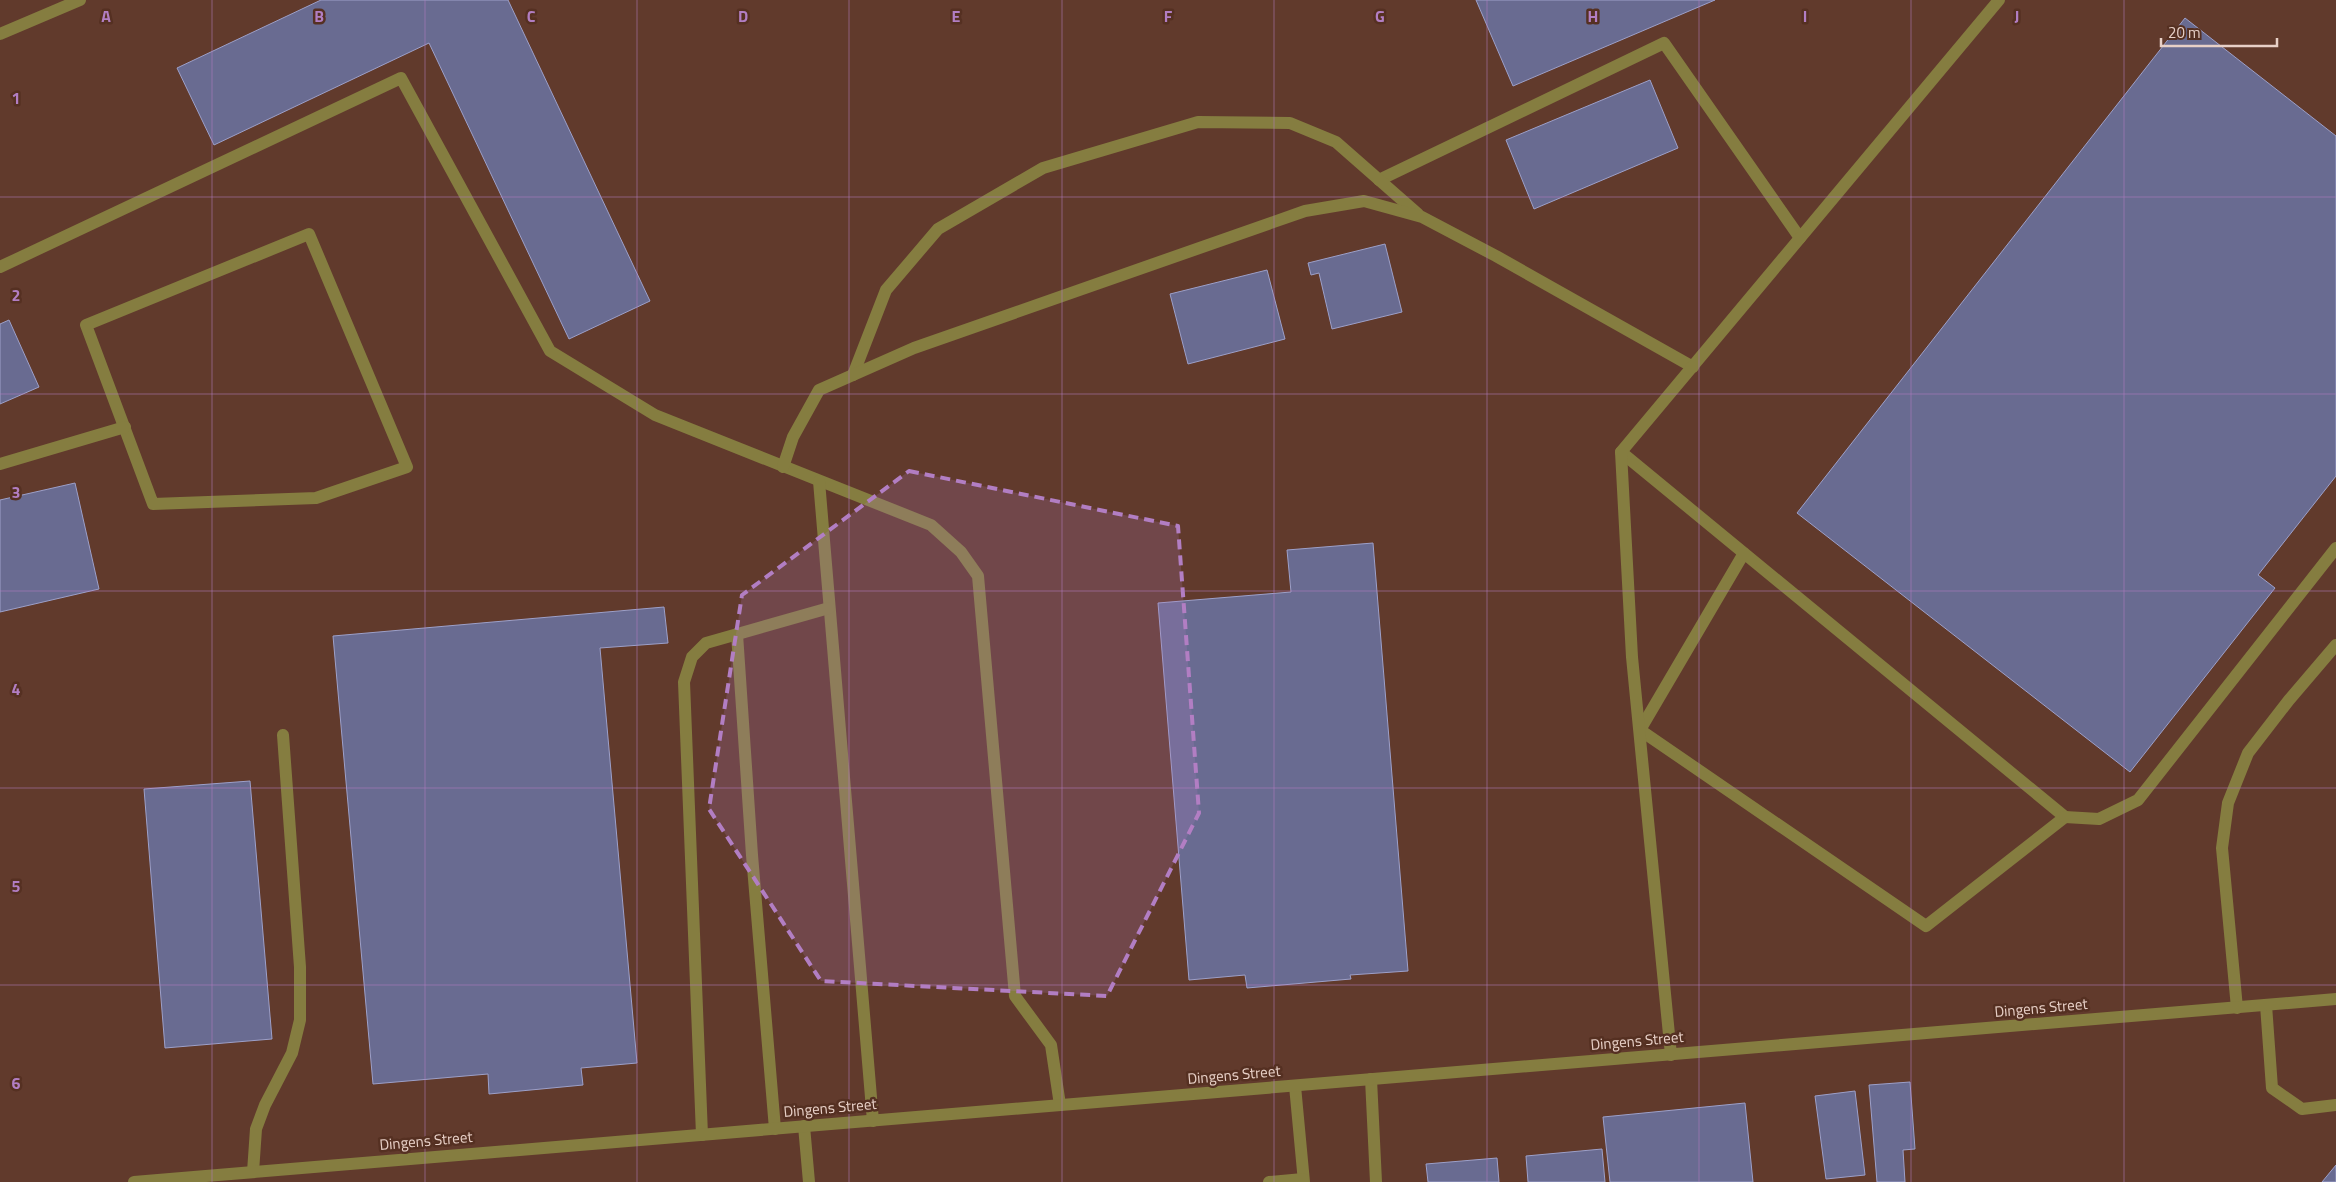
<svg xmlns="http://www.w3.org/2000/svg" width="2336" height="1182" font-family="'Titillium Web',sans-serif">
<rect width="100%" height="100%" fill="#613a2c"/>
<!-- building -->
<g fill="#696b91" stroke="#9da0c9">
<path d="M321 0H508L650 301 569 339 429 43 214 145 177 68Z"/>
<path d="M1476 0H1715L1513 86Z"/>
<path d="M2185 18 2336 136V476L2258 575 2275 588 2130 772 1797 513Z"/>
<path d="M1650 80 1678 148 1534 209 1506 140Z"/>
<path d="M1385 244 1402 312 1332 329 1319 273 1311 275 1308 263Z"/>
<path d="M1267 270 1285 339 1188 364 1170 294Z"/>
<path d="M9 320 39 387 0 404V324Z"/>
<path d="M75 483 99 589 0 612V500Z"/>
<path d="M1373 543 1408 971 1350 975 1351 979 1247 988 1245 975 1189 980 1158 603 1291 592 1287 550Z"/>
<path d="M664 607 668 643 600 648 637 1063 581 1068 583 1085 489 1094 488 1074 373 1084 333 636Z"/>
<path d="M250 781 272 1039 165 1048 144 789Z"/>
<path d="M1910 1082 1915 1149 1903 1150 1905 1182H1877L1869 1085Z"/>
<path d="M1855 1091 1865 1175 1826 1179 1815 1096Z"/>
<path d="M1745 1103 1753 1182H1610L1603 1117Z"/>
<path d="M1602 1149 1605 1182H1528L1526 1156Z"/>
<path d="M1497 1158 1499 1182H1428L1426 1164Z"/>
<path d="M2336 1165V1182H2322Z"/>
</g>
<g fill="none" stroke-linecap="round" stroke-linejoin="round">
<!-- minor -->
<g stroke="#857d40" stroke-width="12">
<path d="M0 34 80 0"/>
<path d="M1379 180 1664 43 1800 238"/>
<path d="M309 234 407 467 316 498 153 504 86 325Z"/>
<path d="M0 267 401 78 550 351 655 415 931 525 961 552 978 576 1015 996 1051 1045 1060 1105"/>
<path d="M853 375 886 290 938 229 1043 168 1198 122 1290 123 1336 142 1418 214"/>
<path d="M1621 452 2065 817 1926 926 1640 730 1744 553"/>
<path d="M0 464 125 427"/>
<path d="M783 467 793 437 819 390 914 348 1305 211 1364 201 1422 217 1496 256 1693 367"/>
<path d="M819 481 873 1121"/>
<path d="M737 634 752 855 775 1129"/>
<path d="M2065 817 2099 819 2138 800 2336 548"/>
<path d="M2266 1005 2272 1088 2302 1109 2336 1105"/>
<path d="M2237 1008 2222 848 2228 803 2248 753 2289 700 2336 645"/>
<path d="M1671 1055 1632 657 1621 452 1999 0"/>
<path d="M1371 1079 1376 1182"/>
<path d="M1295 1086 1304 1182"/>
<path d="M804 1126 809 1182"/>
<path d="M702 1135 684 682 692 657 706 643 829 608"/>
<path d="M253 1172 256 1129 265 1105 292 1053 300 1020V967L283 735"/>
<path d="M134 1182 2336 999"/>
<path d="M1269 1182 1303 1179"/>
</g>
</g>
<!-- marked area -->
<path fill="#b27ec3" fill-opacity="0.2" stroke="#b27ec3" stroke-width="4" stroke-dasharray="10 6" stroke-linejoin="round" d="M909 471 1178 526 1199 813 1107 996 821 981 709 809 742 595Z"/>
<!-- grid -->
<path fill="none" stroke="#b27ec3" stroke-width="1" stroke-opacity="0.55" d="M212 0V1182M425 0V1182M637 0V1182M849 0V1182M1062 0V1182M1274 0V1182M1487 0V1182M1699 0V1182M1911 0V1182M2124 0V1182M0 197H2336M0 394H2336M0 591H2336M0 788H2336M0 985H2336"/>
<g text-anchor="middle" stroke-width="5" stroke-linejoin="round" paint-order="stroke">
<!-- street labels -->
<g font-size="15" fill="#e8d0c7" stroke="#553022">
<text transform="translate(2041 1008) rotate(-5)" y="5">Dingens Street</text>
<text transform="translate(1637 1041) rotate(-5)" y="5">Dingens Street</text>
<text transform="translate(1234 1075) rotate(-5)" y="5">Dingens Street</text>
<text transform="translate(830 1108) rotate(-5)" y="5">Dingens Street</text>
<text transform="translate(426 1141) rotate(-5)" y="5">Dingens Street</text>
</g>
</g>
<g font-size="16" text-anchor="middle" font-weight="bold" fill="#b27ec3" stroke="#553022" stroke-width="5" stroke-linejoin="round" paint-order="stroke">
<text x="106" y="22">A</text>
<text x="319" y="22">B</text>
<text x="531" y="22">C</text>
<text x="743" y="22">D</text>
<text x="956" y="22">E</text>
<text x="1168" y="22">F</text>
<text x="1380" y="22">G</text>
<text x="1593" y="22">H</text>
<text x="1805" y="22">I</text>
<text x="2017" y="22">J</text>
<text x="16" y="104">1</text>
<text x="16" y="301">2</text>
<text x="16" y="498">3</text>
<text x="16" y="695">4</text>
<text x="16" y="892">5</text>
<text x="16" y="1089">6</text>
</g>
<!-- scale -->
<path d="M2161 38v8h116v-8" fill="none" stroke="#e8d0c7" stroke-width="2.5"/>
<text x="2168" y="38" font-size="15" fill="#e8d0c7" stroke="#553022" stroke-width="4" paint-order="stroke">20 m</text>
</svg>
